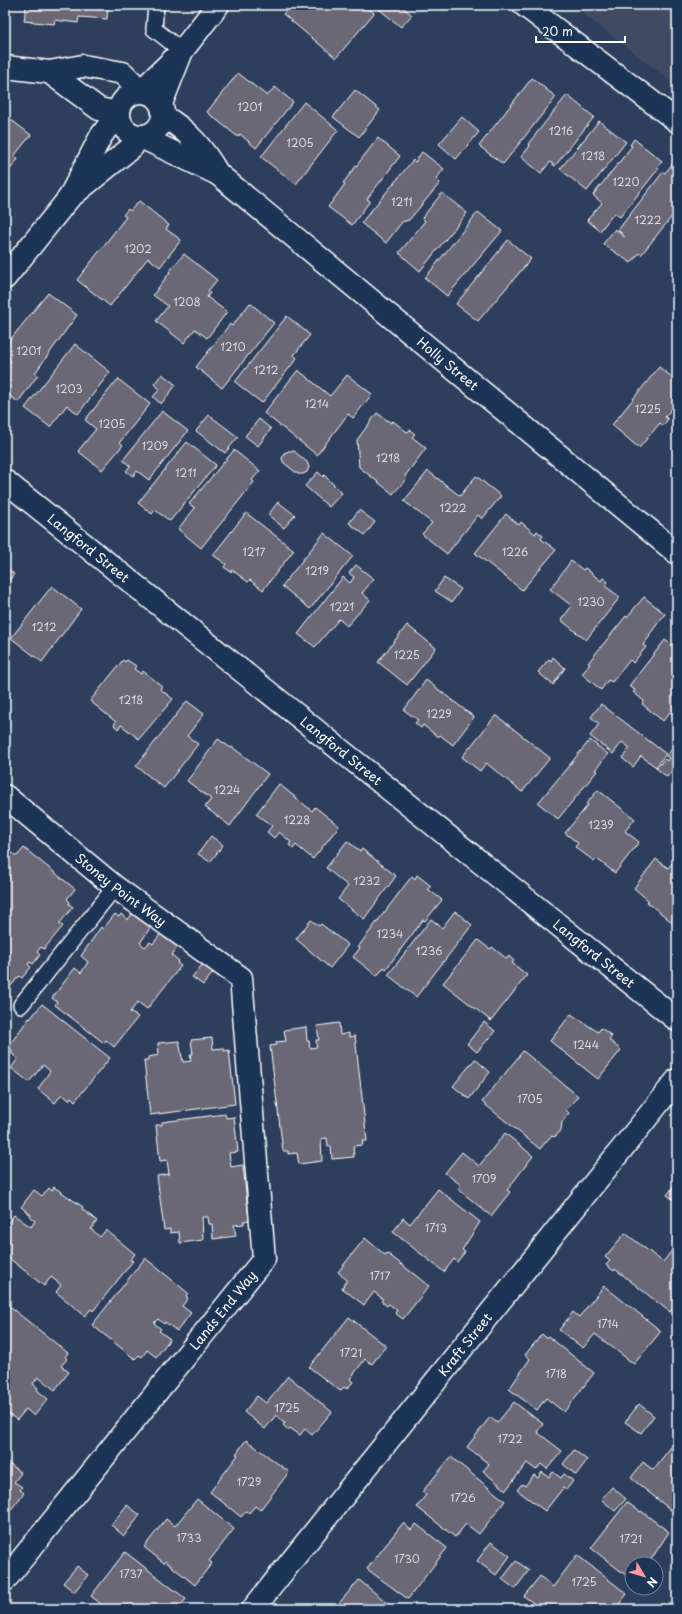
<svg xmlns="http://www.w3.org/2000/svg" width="682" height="1614" font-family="'Playpen Sans',sans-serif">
<rect width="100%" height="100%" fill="#2d3f5d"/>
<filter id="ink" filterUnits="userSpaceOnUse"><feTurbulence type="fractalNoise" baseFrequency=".025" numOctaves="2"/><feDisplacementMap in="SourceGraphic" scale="8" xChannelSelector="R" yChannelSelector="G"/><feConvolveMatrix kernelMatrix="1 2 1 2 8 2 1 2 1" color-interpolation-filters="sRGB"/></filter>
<g filter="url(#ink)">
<!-- built -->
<path fill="#404b64" d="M572 5H677V86Z"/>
<!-- building -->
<g fill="#6b6776" stroke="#fff">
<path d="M26 5H108L107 19 79 17 78 23 55 20 54 24 24 21Z"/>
<path d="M291 5H364L374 13 336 58 283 14Z"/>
<path d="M374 5H400L412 15 401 27Z"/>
<path d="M238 73 267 96 275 87 293 102 256 148 240 134 238 137 207 112Z"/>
<path d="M532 78 556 97 503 164 479 146Z"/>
<path d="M355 90 380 110 359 137 333 117Z"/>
<path d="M567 95 594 117 555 166 550 162 541 173 521 157 530 146 528 144Z"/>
<path d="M304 102 338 130 296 184 261 157Z"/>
<path d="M6 116 31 135 14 156 18 159 5 176Z"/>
<path d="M462 117 479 132 456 159 439 144Z"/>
<path d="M599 121 626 142 587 191 560 169Z"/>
<path d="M378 138 400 156 367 199 370 201 352 225 328 207 345 184 343 183Z"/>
<path d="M634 139 662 161 657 167 659 168 620 217 614 213 600 231 587 220 602 203 593 195 632 146 630 145Z"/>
<path d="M422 152 444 169 436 179 440 183 409 220 402 222 386 243 361 223 413 160 415 162Z"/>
<path d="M674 162 677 165V210L641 255 639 253 631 263 603 244 615 229 625 237 618 230 663 172 665 173Z"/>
<path d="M442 193 467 213 420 271 399 253 425 221 422 218Z"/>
<path d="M139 201 169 225 166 229 181 240 160 267 148 258 110 306 77 280 126 217 123 215 128 209 130 211Z"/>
<path d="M478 212 502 231 447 296 425 278Z"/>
<path d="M508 240 531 259 478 321 456 304Z"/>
<path d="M184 254 217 280 208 291 210 293 207 297 227 312 207 338 195 329 184 343 156 321 168 306 153 295 170 272H169Z"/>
<path d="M48 293 77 315 35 373 38 375 18 402 5 392V368L11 361 5 356V346Z"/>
<path d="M250 303 274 323 222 388 196 367 230 324 232 326Z"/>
<path d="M287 316 310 335 294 355 297 358 262 403 235 382Z"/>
<path d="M75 344 110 372 78 414 67 405 50 427 25 408Z"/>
<path d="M659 367 677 381V402L665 417 668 419 663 426 660 423 639 448 612 425Z"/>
<path d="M298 370 330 396 347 375 372 394 353 418 348 414 317 455 264 413Z"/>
<path d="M162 374 176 385 161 404 153 397 160 389 154 384Z"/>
<path d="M118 379 150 404 120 442 123 445 102 470 78 451 96 429 85 420Z"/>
<path d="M162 411 188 431 149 480 137 471 133 476 126 471 130 466 123 460Z"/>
<path d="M377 413 391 423 393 421 407 432 410 430 415 434 412 437 426 448 405 476 407 478 393 494 359 467 357 440Z"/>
<path d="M209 415 238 437 225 453 196 431Z"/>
<path d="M259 419 271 429 258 446 245 436Z"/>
<path d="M187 442 216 465 170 521 155 510 152 514 138 503Z"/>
<path d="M234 450 260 471 252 480 254 482 201 548 178 529 195 508 189 504Z"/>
<path d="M289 451H294L307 462 309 467 307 472 303 474H298L284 463 282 459 284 453Z"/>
<path d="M428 471 460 496 476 476 501 496 482 519 478 515 447 554 422 534 432 523 404 501Z"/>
<path d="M318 472 323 477 324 475 342 493 329 507 305 486Z"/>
<path d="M278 502 295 515 284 528 268 515Z"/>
<path d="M359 510 375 522 365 535 349 523Z"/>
<path d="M246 513 294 550 263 590 250 580 248 582 232 570 231 572 224 567 226 564 213 555Z"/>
<path d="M506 514 519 525 521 522 535 534 537 531 543 536 541 539 556 550 522 590 475 553Z"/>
<path d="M324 533 353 556 310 609 282 586Z"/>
<path d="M571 561 583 570 585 568 601 581 603 578 608 582 605 586 620 597 586 640 561 620 572 606 550 589Z"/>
<path d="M356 565 374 579 362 593 370 600 347 626 339 619 315 647 298 634 343 577 350 583 354 577 349 573Z"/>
<path d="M5 567 14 574 5 586Z"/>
<path d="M444 578 461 589 452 602 435 591Z"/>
<path d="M52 586 81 609 42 662 11 638Z"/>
<path d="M644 597 665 614 649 635 650 636 643 645 646 647 633 663 630 660 612 682 608 680 601 690 582 674 590 664 588 663 626 616 627 617Z"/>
<path d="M407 625 436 648 407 685 378 662Z"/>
<path d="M665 640 677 649V718L670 712 663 721 642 704 644 701 633 692 635 690 629 686Z"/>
<path d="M553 657 565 668 553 685 538 672 549 659 551 661Z"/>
<path d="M123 660 125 662 127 660 136 666 134 669 141 674 143 671 162 686 160 689 173 699 139 739 121 725 118 729 114 725 116 722 90 701Z"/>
<path d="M426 680 474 717 453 745 440 735 438 737 423 725 421 728 415 723 418 720 404 710Z"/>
<path d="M187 701 204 714 187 736 198 744 164 788 136 766Z"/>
<path d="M601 704 666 754 656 767 641 756 633 767 622 758 630 748 622 742 613 754 590 736 599 724 591 717Z"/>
<path d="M496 715 550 758 522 792 486 763 480 771 462 757Z"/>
<path d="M218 739 231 748 232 747 268 774 230 826 205 807 211 799 187 781Z"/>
<path d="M590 740 608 754 595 770 597 771 558 819 538 803Z"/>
<path d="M675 746 677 747V769L675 767 667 777 656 768 665 759 667 761 669 758 666 756Z"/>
<path d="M279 784 312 811 315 807 339 826 313 859 296 845 293 849 289 845 291 842 279 832 274 838 267 832 272 826 256 814Z"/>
<path d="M598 790 635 819 625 831 639 842 615 873 597 859 594 861 575 847 578 843 565 833 588 805 586 804Z"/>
<path d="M211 836 223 845 210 862 198 854Z"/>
<path d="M347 841 360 851 362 849 396 876 364 919 338 899 348 886 326 868Z"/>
<path d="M677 841V854L671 849Z"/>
<path d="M24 848 75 889 67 899 70 902 69 904 73 907 59 924 63 926 44 949 41 947 37 952 40 955 33 964 30 962 28 964 31 967 22 978 19 976 7 991 5 990V856L6 854 9 857 12 853 17 856Z"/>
<path d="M656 859 668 868 673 862 677 866V926L647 902 649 901 634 888Z"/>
<path d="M417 875 431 886 428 889 442 900 425 921 423 920 386 969 384 967 377 976 353 957 360 948 358 947 412 876 415 879Z"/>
<path d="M134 911 152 925 140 943 145 947 150 942 153 944 161 933 178 946 172 955 179 961 177 963 181 966 147 1009 138 1002 130 1012 138 1017 114 1047 106 1040 104 1043 55 1005 57 1002 52 998 75 968 81 973 88 962 81 956 101 927 103 929 115 914 119 917 121 914 128 920Z"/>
<path d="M455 911 472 925 416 997 388 975 431 919 442 928Z"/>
<path d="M311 920 319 926 321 924 348 945 330 968 296 939Z"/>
<path d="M478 940 490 949 492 947 507 959 509 956 514 961 512 963 527 975 491 1021 443 983Z"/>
<path d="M206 960 217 968 203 985 192 977Z"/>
<path d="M42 1004 110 1058 75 1101 71 1097 69 1100 62 1094 55 1103 38 1089 50 1071 43 1065 29 1082 11 1068 18 1059 11 1053 13 1051 8 1047 29 1018 30 1019Z"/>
<path d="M571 1014 598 1032 601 1028 612 1036 609 1040 621 1050 598 1079 550 1041Z"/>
<path d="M484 1022 495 1031 477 1052 467 1044Z"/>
<path d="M339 1023 340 1035 349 1033V1037L355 1036 367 1141H362L363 1145 353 1146 354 1157 332 1159 331 1146H328L327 1138 321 1139 322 1161 299 1164 297 1153 288 1154V1151H283L270 1046 277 1045 276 1042 286 1041 284 1030 306 1027 307 1041H309L310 1048 317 1047 316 1040H319L317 1026Z"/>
<path d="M212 1038 213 1049 224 1048V1051L229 1050 235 1104 150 1115 144 1060H148V1057L159 1055 158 1043 179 1041 183 1062 191 1061 190 1054H193L191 1040Z"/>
<path d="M523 1051 578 1096 566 1110 569 1113 562 1122 561 1130 556 1136 550 1137 540 1149 482 1102Z"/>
<path d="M475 1059 490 1072 469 1099 453 1086Z"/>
<path d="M225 1114 226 1118 234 1117 238 1152 229 1153 231 1167 243 1165 249 1220 244 1221V1224L234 1225 236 1236 213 1239 212 1224H209L208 1217H202L203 1240 180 1243 179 1232 170 1233V1229L164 1230 157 1176 169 1174 167 1160 160 1161 156 1125H162V1122Z"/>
<path d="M505 1133 533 1156 507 1190 510 1192 491 1216 458 1189 461 1185 445 1173 462 1152 479 1166Z"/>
<path d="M677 1182V1202L667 1195Z"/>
<path d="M54 1187 83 1207 82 1209 97 1221 91 1229 100 1237 106 1230 135 1254 130 1260 133 1261 93 1311 91 1309 85 1316 56 1292 61 1285 51 1277 44 1286 5 1255V1244L8 1239 5 1237V1226L14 1215 31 1227 35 1221 30 1217 31 1215 21 1207 34 1190 42 1196 49 1188 52 1191Z"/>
<path d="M438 1189 480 1222 462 1250 465 1252 457 1262 454 1259 444 1272 393 1232 403 1218 410 1224Z"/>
<path d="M625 1233 663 1262 673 1249 677 1252V1303L670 1312 615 1269 614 1271 606 1265 610 1261 605 1257Z"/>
<path d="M365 1238 385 1255 387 1253 429 1286 403 1319 395 1313 397 1310 389 1304 387 1306 381 1301 383 1299 374 1292 364 1305 342 1288 347 1280 338 1272Z"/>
<path d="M145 1258 188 1293 186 1296 188 1298 182 1306 191 1313 177 1331 165 1322 164 1324 158 1319 154 1323 161 1329 159 1331 170 1339 156 1357 147 1350 142 1357 139 1355 135 1359 92 1325Z"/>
<path d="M604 1286 661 1331 634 1364 595 1334 583 1348 559 1330 573 1312 579 1317Z"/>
<path d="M5 1303 68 1353 65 1357 67 1359 61 1366 69 1372 55 1390 38 1377 33 1384 38 1388 37 1390 48 1399 34 1416 26 1409 17 1420 5 1411Z"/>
<path d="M349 1317 386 1346 372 1364 365 1359 350 1379 353 1382 347 1389 344 1387 340 1391 309 1367Z"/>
<path d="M542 1334 546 1338 548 1336 594 1373 564 1412 546 1398 537 1410 509 1389 530 1359 525 1355Z"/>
<path d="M288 1376 332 1412 312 1435 305 1429 300 1435 290 1428 288 1430 283 1425 285 1423 276 1415 265 1429 244 1412 257 1396 266 1403Z"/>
<path d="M514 1402 543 1424 537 1432 562 1451 547 1469 541 1464 536 1470 527 1463 506 1490 483 1471 489 1464 467 1447 490 1417 497 1423Z"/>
<path d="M639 1404 654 1416 641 1433 625 1422Z"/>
<path d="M246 1440 289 1472 260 1510 255 1506 249 1513 246 1511 241 1517 210 1492 238 1455 236 1454Z"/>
<path d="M675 1442 677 1444V1515L631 1478 643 1462 653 1470Z"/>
<path d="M574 1450 587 1460 576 1475 563 1464Z"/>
<path d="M451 1457 505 1501 479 1534 466 1524 455 1537 417 1507 426 1495 422 1492Z"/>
<path d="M5 1460 21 1473 14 1482 22 1487 20 1490 24 1493 5 1517Z"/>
<path d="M542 1472 549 1477 553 1472 561 1478 564 1474 573 1481 566 1490 563 1488 545 1511 517 1490 522 1484 525 1486 534 1475 538 1478Z"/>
<path d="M612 1487 626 1499 615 1511 601 1499Z"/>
<path d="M197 1499 234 1529 209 1561 212 1563 195 1585 165 1561 164 1563 144 1547 166 1519 175 1526Z"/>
<path d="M627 1502 640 1512 641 1511 669 1532 650 1561 652 1564H632V1580L591 1548Z"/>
<path d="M127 1505 140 1515 124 1536 111 1525Z"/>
<path d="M403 1523 411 1530 416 1524 447 1548 408 1599 367 1569Z"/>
<path d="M491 1542 510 1556 496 1575 477 1561Z"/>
<path d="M125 1552 186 1599 178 1609H107L91 1596Z"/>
<path d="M577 1555 627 1594 615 1609H541L524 1596 540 1576 553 1587Z"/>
<path d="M516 1561 529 1570 515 1589 502 1579Z"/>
<path d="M77 1566 88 1575 74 1592 63 1583Z"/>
<path d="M359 1580 395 1609H334Z"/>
</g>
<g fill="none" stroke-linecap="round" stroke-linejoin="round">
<defs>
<g id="lane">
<path d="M156 5 154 29 182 51"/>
<path d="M21 1005 115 887"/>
</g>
<g id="street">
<path d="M524 5 677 121"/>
<path d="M5 67 49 72"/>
<path d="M118 113 99 109 49 72 83 66 123 73 141 91"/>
<path d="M139 136 218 174C204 150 188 130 163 116"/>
<path id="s1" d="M218 174 677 553"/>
<path id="s2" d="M5 796 115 887 241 978 264 1259 5 1580"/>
<path id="s3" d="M253 1609 677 1080"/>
</g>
<g id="secondary">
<path d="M182 51 218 5"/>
<path d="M141 91 182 51 161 104"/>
<circle cx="141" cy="114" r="22"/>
<path d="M118 113 101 136 69 198 132 147 139 136"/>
<path d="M5 278 69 198"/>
<path id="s4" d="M5 481 677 1020"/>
</g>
</defs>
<!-- lane casing -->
<use href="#lane" stroke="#fff" stroke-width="18"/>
<!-- street casing -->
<use href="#street" stroke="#fff" stroke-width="25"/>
<!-- secondary casing -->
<use href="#secondary" stroke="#fff" stroke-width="25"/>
<!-- lane -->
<use href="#lane" stroke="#1d3557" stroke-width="15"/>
<!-- street -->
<use href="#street" stroke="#1d3557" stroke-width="22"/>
<!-- secondary -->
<use href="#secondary" stroke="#1d3557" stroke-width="22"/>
</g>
</g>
<g text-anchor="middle" stroke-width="3.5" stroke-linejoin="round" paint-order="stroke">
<!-- number labels -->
<g font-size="11" fill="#dad9dd">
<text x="250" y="111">1201</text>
<text x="561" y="135">1216</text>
<text x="300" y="147">1205</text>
<text x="593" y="160">1218</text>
<text x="626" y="186">1220</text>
<text x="402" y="206">1211</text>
<text x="648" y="224">1222</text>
<text x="138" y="253">1202</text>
<text x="187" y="306">1208</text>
<text x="233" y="351">1210</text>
<text x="29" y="355">1201</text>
<text x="266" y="374">1212</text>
<text x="69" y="393">1203</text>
<text x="317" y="408">1214</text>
<text x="648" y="413">1225</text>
<text x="112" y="428">1205</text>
<text x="155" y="450">1209</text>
<text x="388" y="462">1218</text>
<text x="186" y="477">1211</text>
<text x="453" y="512">1222</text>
<text x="254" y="556">1217</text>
<text x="515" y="556">1226</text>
<text x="317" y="575">1219</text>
<text x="591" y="606">1230</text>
<text x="342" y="611">1221</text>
<text x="44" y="631">1212</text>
<text x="407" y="659">1225</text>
<text x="131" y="704">1218</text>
<text x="439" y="718">1229</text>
<text x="227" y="794">1224</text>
<text x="297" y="824">1228</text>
<text x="601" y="829">1239</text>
<text x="367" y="885">1232</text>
<text x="390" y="938">1234</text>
<text x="429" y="955">1236</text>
<text x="586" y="1049">1244</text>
<text x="530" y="1103">1705</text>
<text x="484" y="1183">1709</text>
<text x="436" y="1232">1713</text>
<text x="380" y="1280">1717</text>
<text x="608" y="1328">1714</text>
<text x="351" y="1357">1721</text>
<text x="556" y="1378">1718</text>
<text x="287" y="1412">1725</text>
<text x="510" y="1443">1722</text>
<text x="249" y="1486">1729</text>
<text x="463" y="1502">1726</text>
<text x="189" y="1542">1733</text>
<text x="631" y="1543">1721</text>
<text x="407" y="1563">1730</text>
<text x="131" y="1578">1737</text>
<text x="584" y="1586">1725</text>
</g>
<!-- street labels -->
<g font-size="13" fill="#fff" stroke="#1d3557">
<text dy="5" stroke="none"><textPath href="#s1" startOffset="298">Holly Street</textPath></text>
<text dy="5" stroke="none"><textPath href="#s4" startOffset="107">Langford Street</textPath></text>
<text dy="5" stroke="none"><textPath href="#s4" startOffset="431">Langford Street</textPath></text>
<text dy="5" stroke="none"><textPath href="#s2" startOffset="149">Stoney Point Way</textPath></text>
<text dy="5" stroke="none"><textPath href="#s4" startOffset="755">Langford Street</textPath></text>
<text transform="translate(223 1310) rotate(-51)" y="5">Lands End Way</text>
<text dy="5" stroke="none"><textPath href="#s3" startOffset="339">Kraft Street</textPath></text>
</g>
</g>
<!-- margin -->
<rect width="682" height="1614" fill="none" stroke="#1d3557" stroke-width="20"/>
<rect x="10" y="10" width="662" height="1594" fill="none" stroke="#fff" stroke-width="1.5" filter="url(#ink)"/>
<!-- north arrow -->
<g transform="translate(644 1576) rotate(128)"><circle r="19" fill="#1d3557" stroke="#77869a"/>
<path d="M0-3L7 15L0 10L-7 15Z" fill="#ff9aa2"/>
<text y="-6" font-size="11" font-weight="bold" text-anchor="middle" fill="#ffffff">N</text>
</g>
<!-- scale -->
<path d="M536 36v6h89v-6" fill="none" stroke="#ffffff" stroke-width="2"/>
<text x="542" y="36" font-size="12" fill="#ffffff" stroke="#1d3557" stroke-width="3" paint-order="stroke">20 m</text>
</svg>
